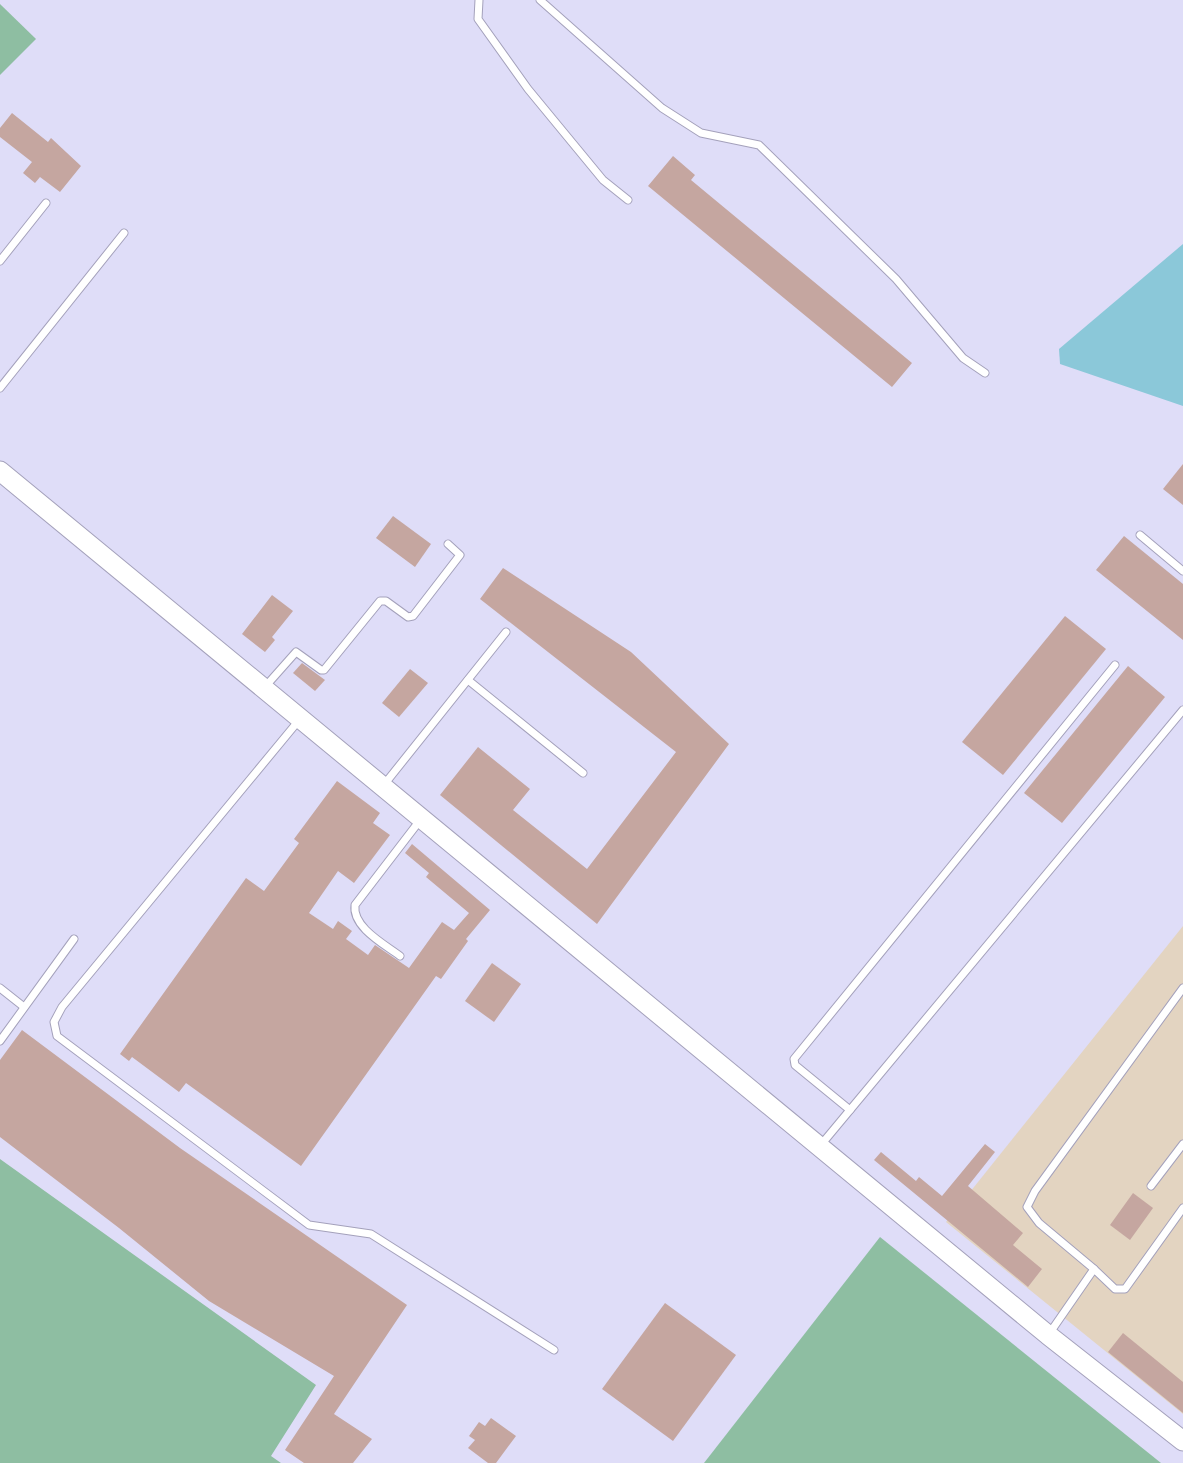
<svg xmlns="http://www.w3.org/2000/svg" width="1183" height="1463" font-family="'Exo 2',sans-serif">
<rect width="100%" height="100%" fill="#dfddf8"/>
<!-- industrial -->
<path fill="#e3d4c1" d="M1183 926V1414L946 1222Z"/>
<!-- green -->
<g fill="#8ebea2">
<path d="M0 4 36 39 0 75Z"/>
<path d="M0 1159 316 1385 271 1456 281 1463H0Z"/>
<path d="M880 1237 1161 1463H704Z"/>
</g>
<!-- water -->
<path fill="#8bc8d9" d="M1183 244V406L1060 364 1059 349Z"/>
<!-- building -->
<g fill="#c5a6a0">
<path d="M12 113 48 142 51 138 81 166 60 192 40 177 35 183 23 173 32 162 0 137V128Z"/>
<path d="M673 156 695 175 691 180 912 363 892 387 648 186Z"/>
<path d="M1183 464V505L1163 489Z"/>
<path d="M393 516 431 544 415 567 376 538Z"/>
<path d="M1124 536 1183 584V640L1096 570Z"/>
<path d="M503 568 631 652 729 744 597 924 440 795 478 747 530 789 513 810 587 869 676 752 480 599Z"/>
<path d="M272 595 293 611 272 637 275 640 265 652 242 634Z"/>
<path d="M1065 616 1106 649 1003 775 962 742Z"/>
<path d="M302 663 325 680 315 691 293 673Z"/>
<path d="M1128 666 1165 697 1062 823 1024 793Z"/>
<path d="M410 669 428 683 399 717 382 703Z"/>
<path d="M337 781 380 813 373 823 390 835 354 883 338 871 309 913 333 929 338 921 352 931 346 939 368 955 375 945 409 968 442 922 454 930 469 913 426 877 429 873 405 853 412 844 490 910 466 939 468 941 441 979 436 976 301 1166 186 1083 179 1092 132 1057 129 1061 120 1054 246 878 264 891 299 843 294 839Z"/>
<path d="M492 963 521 984 494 1022 465 1001Z"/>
<path d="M22 1030 180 1148 407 1305 334 1414 372 1439 353 1463H304L285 1450 334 1376 209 1301 119 1228 0 1137V1060Z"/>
<path d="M985 1144 995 1152 968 1186 1023 1233 1013 1245 1042 1269 1028 1287 874 1160 881 1152 916 1181 919 1177 942 1196Z"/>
<path d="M1133 1193 1153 1208 1130 1240 1110 1225Z"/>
<path d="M665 1303 736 1355 673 1441 602 1389Z"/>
<path d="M1123 1333 1183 1382V1413L1108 1352Z"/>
<path d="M491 1418 516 1436 496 1463H488L468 1448 475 1440 469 1436 479 1422 485 1426Z"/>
</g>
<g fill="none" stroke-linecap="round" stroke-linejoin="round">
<defs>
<g id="lane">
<path d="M479 0 478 19 528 89 603 180 628 200"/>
<path d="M540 0 662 108 701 133 759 145 896 279 963 358 985 373"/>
<path d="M0 261 46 203"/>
<path d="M0 388 124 233"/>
<path d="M1140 535 1183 571"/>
<path d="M468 680 583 773"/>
<path d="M264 688 296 652 321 670H324L380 601H386L408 617 413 616 460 555 448 544"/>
<path d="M300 719 62 1007 54 1022 57 1036 309 1225 371 1234 554 1350"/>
<path d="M383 786 506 632"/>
<path d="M400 956C384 944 352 927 355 905L421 819"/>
<path d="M0 988 24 1007"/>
<path d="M0 1041 74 939"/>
<path d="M850 1110 795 1065 794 1059 1115 665"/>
<path d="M820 1146 1183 710"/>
<path d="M1151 1186 1183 1144"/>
<path d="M1094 1269 1039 1223 1027 1207 1035 1191 1183 988"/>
<path d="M1049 1334 1094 1269 1115 1289H1125L1183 1208"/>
</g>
<path id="secondary" d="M0 471 1048 1335 1183 1441"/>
</defs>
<!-- lane casing -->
<use href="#lane" stroke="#a4a1bb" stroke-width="9"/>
<!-- secondary casing -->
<use href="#secondary" stroke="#a4a1bb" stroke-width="21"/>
<!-- lane -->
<use href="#lane" stroke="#fff" stroke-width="7"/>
<!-- secondary -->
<use href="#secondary" stroke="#fff" stroke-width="19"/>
</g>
</svg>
